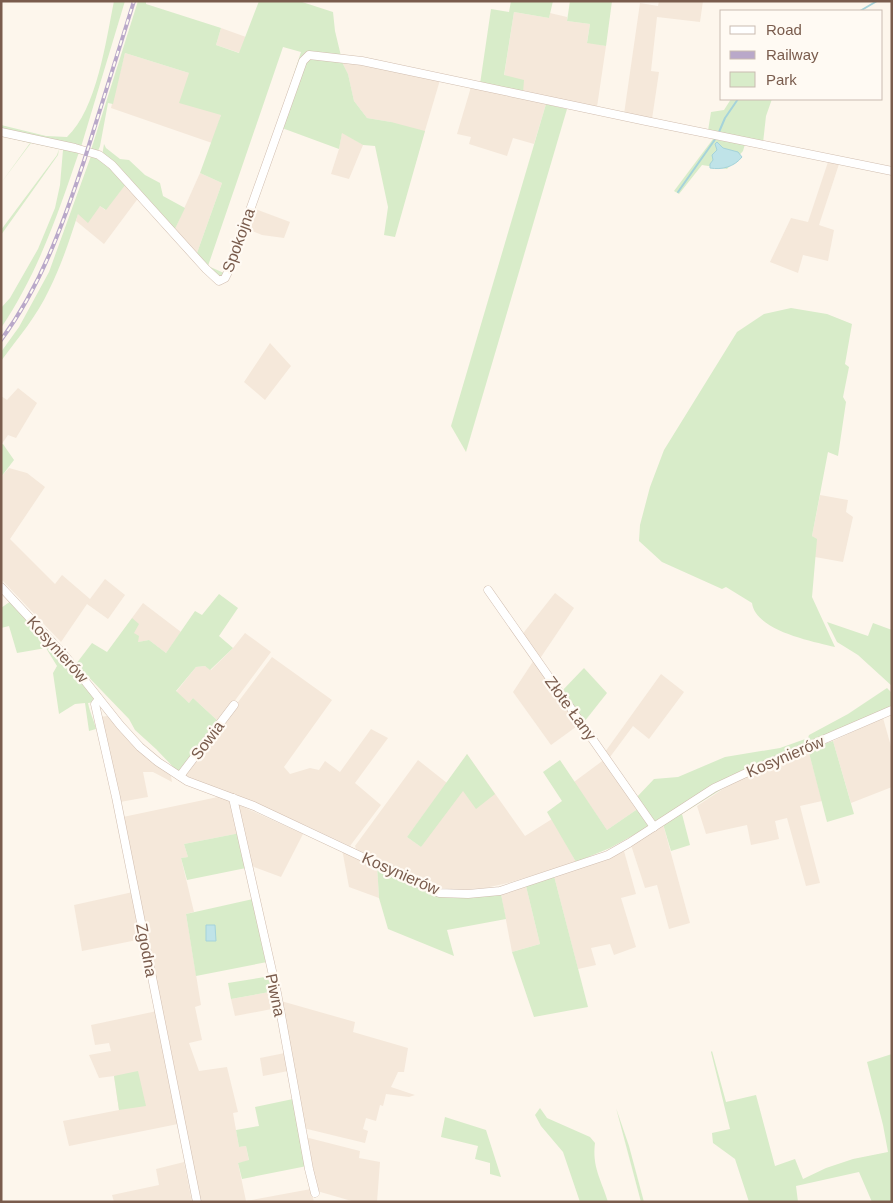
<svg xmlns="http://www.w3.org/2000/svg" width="893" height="1203" font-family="Helvetica,sans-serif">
<rect width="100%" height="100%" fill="#fdf6ec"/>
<!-- residential -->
<g fill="#f5e8da">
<path d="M659 1H703L700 22 657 17 651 71 659 72 652 119 624 114 640 3 658 6Z"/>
<path d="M514 12 549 18 550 13 567 17V21L590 24 587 42 606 46 597 107 523 93 504 76Z"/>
<path d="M221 28 246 37 240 53 216 45Z"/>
<path d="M125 53 189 73 221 115 212 143 111 108Z"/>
<path d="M341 60 440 80 411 178 391 122 367 118 354 101 348 74Z"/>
<path d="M471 87 546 104 534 144 513 138 507 156 469 144 471 137 457 134Z"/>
<path d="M342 132 363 145 349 179 331 174 339 149Z"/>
<path d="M828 162 839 164 819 225 834 230 828 261 803 255 798 273 770 262 791 218 808 222Z"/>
<path d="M200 173 222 183 197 253 174 231Z"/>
<path d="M126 184 139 197 104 244 76 221 78 213 100 206 105 210Z"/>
<path d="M253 208 290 222 284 238 262 235 245 228Z"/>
<path d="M270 343 291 366 265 400 244 382Z"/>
<path d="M18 388 37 403 16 438 8 435 1 445V396L7 400Z"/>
<path d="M9 468 27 473 45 487 10 539 55 584 62 575 90 599 105 579 125 595 108 619 87 604 61 642 1 579V477Z"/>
<path d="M820 495 848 500 846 512 853 517 843 562 815 557 816 539 812 536Z"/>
<path d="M555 593 574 608 539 660 521 636Z"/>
<path d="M143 603 181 632 166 653 149 640 138 642 134 633 132 618Z"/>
<path d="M245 633 271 652 219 722 193 698 189 703 176 692 196 667 205 666 211 670 233 648Z"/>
<path d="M272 657 332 700 284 767 290 774 310 768 319 770 325 761 340 772 371 729 388 738 355 783 381 805 350 846 305 825 183 775Z"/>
<path d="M534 660 580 724 551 745 513 692Z"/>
<path d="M661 674 684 692 649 739 633 726 610 757 605 752Z"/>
<path d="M107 716 153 762 171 776 172 782 153 772H143L148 797 120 802 100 717Z"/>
<path d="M883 718 892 750V787L851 803 833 741Z"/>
<path d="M808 749 822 801 800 806 820 883 806 886 787 818 775 821 779 839 751 845 747 825 706 834 697 806 738 779Z"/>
<path d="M467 754 525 836 552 819 576 862 508 883 485 888 459 890 436 887 356 849 355 846 418 760 447 783 407 837 421 847Z"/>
<path d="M605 759 639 808 607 830 574 782Z"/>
<path d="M218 797 232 801 240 833 184 844 188 857 181 858 194 912 186 914 201 1005 195 1007 202 1040 189 1043 199 1071 227 1067 238 1112 233 1113 239 1147 246 1146 249 1161 238 1163 246 1201 311 1189 314 1202H200L175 1071 123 817Z"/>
<path d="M237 804 303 834 281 877 249 865Z"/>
<path d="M663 824 690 923 669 929 657 885 645 888 631 845Z"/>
<path d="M342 849 377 865 379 898 349 887Z"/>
<path d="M624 851 636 894 621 898 636 947 614 955 610 944 591 948 596 965 578 969 554 876 614 856Z"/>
<path d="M526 886 540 944 512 952 501 894Z"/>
<path d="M133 892 142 939 82 951 74 905Z"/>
<path d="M275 991 277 1008 235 1016 231 999Z"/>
<path d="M281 1001 355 1022 353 1032 408 1048 404 1072H398L391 1087 415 1095 409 1097 386 1094 383 1106 380 1105 376 1121 366 1118 363 1129 368 1131 365 1143 303 1128Z"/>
<path d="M157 1011 178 1124 69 1146 63 1121 119 1110 114 1076 99 1078 89 1055 111 1051 109 1043 95 1045 91 1025Z"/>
<path d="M285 1053 288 1071 263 1076 260 1058Z"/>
<path d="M305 1137 360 1151 359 1158 380 1162 377 1202H355L317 1191Z"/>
<path d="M184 1162 192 1202H114L112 1195 159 1185 156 1169Z"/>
</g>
<!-- green -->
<g fill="#d8ecc9" fill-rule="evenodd">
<path d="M114 1H125L81 147 1 131V125L46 136 67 137C97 109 106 40 114 1Z"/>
<path d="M138 1H146V4L221 28 216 45 239 53 259 1H299L333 12 335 31 341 56 306 55 225 275 221 277 216 276 102 156 104 144 106 148 120 159 129 160 145 175 160 183 163 196 185 208 174 231 197 253 222 183 200 173 221 115 179 103 189 73 125 53 113 104 108 103 100 146 98 151 91 150ZM283 47 301 52 269 150 224 273 208 266Z"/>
<path d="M511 1H553L549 18 514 12 504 75 524 80 523 93 480 84 491 9 509 12Z"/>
<path d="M570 1H612L606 46 587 43 590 24 567 21Z"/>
<path d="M312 57 341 60 348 74 354 101 367 118 391 122 425 131 395 237 384 235 388 207 375 146 363 145 342 133 339 149 282 128 306 61Z"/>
<path d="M731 99H772L766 116 763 143 708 131 711 112 724 110Z"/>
<path d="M546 104 567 109 466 452 451 426Z"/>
<path d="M1 134 79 152C58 214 38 273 1 328V308L10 298 38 249 55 208 60 185 63 150 59 149 58 155 1 235V230L57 155 59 149 31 143 1 183 30 143 1 136Z"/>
<path d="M713 139 745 144 743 151 727 169 702 165 679 194 674 191Z"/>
<path d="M91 156C105 161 115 173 126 184L106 210 100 206 88 223 78 214C70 239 61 266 49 290 37 316 18 338 1 361V352L19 327 49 272Z"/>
<path d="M791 308 827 314 852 324 845 364 849 367 843 397 846 402 838 456 828 452 812 536 817 539 812 597 835 647C812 641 756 631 752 603L726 587 722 589 662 562 639 541 640 525 650 487 664 450 737 332 764 314Z"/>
<path d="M3 444 14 460 1 477V445Z"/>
<path d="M219 594 238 608 219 636 233 648 210 670 205 666 196 667 176 691 189 703 193 698 219 722 180 774 156 749 135 730 129 719 76 664 92 643 107 652 132 618 139 624 134 633 139 636 138 642 149 640 166 653 195 611 202 615Z"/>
<path d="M11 601 51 644 95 696V702L88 703C90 713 94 720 96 729L89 731 85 703 75 704 59 714 53 673 57 666 46 648 17 653 9 626 1 628V608Z"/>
<path d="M827 622 868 636 873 623 892 630V686L858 655 837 642Z"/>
<path d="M584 668 607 693 584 722 561 692Z"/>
<path d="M887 688 892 693V707L732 776 703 791 653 823 636 798 654 779 678 777 725 757 780 748 808 738 809 735 848 714Z"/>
<path d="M833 741 854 814 827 822 808 749Z"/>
<path d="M467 754 495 794 476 809 463 791 421 847 407 837Z"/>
<path d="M560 760 607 830 639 808 650 826 610 848 576 862 547 812 562 801 543 772Z"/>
<path d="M738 779 682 814 690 845 671 851 663 824 698 801Z"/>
<path d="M240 833 246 868 187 880 181 858 188 857 184 844Z"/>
<path d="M377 865 439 895 501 894 506 919 447 930 454 956 388 929 379 898Z"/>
<path d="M554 876 588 1007 534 1017 512 952 540 944 526 886Z"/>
<path d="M253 899 267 962 196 976 186 914Z"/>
<path d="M271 976 275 991 231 999 228 983Z"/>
<path d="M712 1051 726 1102 756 1095 775 1166 795 1159 803 1179 826 1168 853 1159 888 1152 883 1125 867 1062 892 1054V1202H872L859 1172 796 1186 798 1202H749L735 1159 713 1143 712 1133 730 1129 711 1052Z"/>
<path d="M138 1071 146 1106 119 1110 114 1076Z"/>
<path d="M293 1099 307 1166 242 1179 238 1163 249 1160 246 1146 239 1147 236 1130 259 1126 255 1107Z"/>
<path d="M540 1108 547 1118 590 1137 595 1143C592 1167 601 1179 608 1202H580L563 1152 541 1126 535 1115Z"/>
<path d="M616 1108 629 1146 644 1202H641Z"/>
<path d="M445 1117 486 1130 501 1177 490 1174V1163L475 1159 478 1146 441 1137Z"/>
</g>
<!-- water -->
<g fill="#bfe3e8" stroke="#a5d3da">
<path d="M717 142 723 148 738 152 742 157C734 167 722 170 710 168V164L713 160 712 155 717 150 715 144Z"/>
<path d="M206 925H215L216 941H206Z"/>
</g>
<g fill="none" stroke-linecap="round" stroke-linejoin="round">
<!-- stream -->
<g stroke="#a5d3da" stroke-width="2">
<path d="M860 11 877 1"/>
<path d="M719 132 725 118 738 99"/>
<path d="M678 192 716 138"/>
</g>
<defs>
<g id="minor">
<path d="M1 132 75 148 99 155 112 165 206 269 219 281 225 278 228 272 303 61 309 55 362 61 646 121 892 171"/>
<path d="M1 587 66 657 120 725 140 747 158 762 187 781 254 806 439 893 468 894 500 891 608 855 629 843 714 788 746 773 892 710"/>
<path d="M488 590 654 827"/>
<path d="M99 699 95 704 116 797 197 1202"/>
<path d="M180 776 234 705"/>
<path d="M233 798 277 993 309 1169 315 1193"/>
</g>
</defs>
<!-- minor casing -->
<use href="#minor" stroke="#d1beb0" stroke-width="9"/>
<!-- minor -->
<use href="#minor" stroke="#fff" stroke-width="8"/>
<defs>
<path id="rail" d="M1 340C41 286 63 224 84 161 101 108 117 54 134 1"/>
</defs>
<!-- rail casing -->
<use href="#rail" stroke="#b9a8c9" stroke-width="4"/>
<!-- rail -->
<use href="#rail" stroke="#fffaf3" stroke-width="2" stroke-dasharray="5.5" stroke-linecap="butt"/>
</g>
<g text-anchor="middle" stroke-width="4.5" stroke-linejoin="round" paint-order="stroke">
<!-- street labels -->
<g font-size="16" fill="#7a5c4d" stroke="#fffaf3">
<text transform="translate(238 240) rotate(-70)" y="6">Spokojna</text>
<text transform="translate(58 649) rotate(48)" y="6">Kosynierów</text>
<text transform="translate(571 708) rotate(54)" y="6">Złote Łany</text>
<text transform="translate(207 740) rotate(-53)" y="6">Sowia</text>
<text transform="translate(785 756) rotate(-23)" y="6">Kosynierów</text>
<text transform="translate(401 873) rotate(24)" y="6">Kosynierów</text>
<text transform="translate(147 950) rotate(79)" y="6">Zgodna</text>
<text transform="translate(276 995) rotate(78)" y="6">Piwna</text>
</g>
</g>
<!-- border -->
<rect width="893" height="1203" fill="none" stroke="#7a5c4d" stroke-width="5"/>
<!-- legend -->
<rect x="720" y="10" width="162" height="90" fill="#fffaf3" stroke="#cabbb1"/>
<rect x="730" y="26" width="25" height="8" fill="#ffffff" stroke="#cabbb1"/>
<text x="766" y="35" font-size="15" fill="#7a5c4d">Road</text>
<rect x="730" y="51" width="25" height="8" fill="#b9a8c9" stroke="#cabbb1"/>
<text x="766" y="60" font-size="15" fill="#7a5c4d">Railway</text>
<rect x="730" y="72" width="25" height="15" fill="#d8ecc9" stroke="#cabbb1"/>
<text x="766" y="85" font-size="15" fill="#7a5c4d">Park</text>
</svg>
